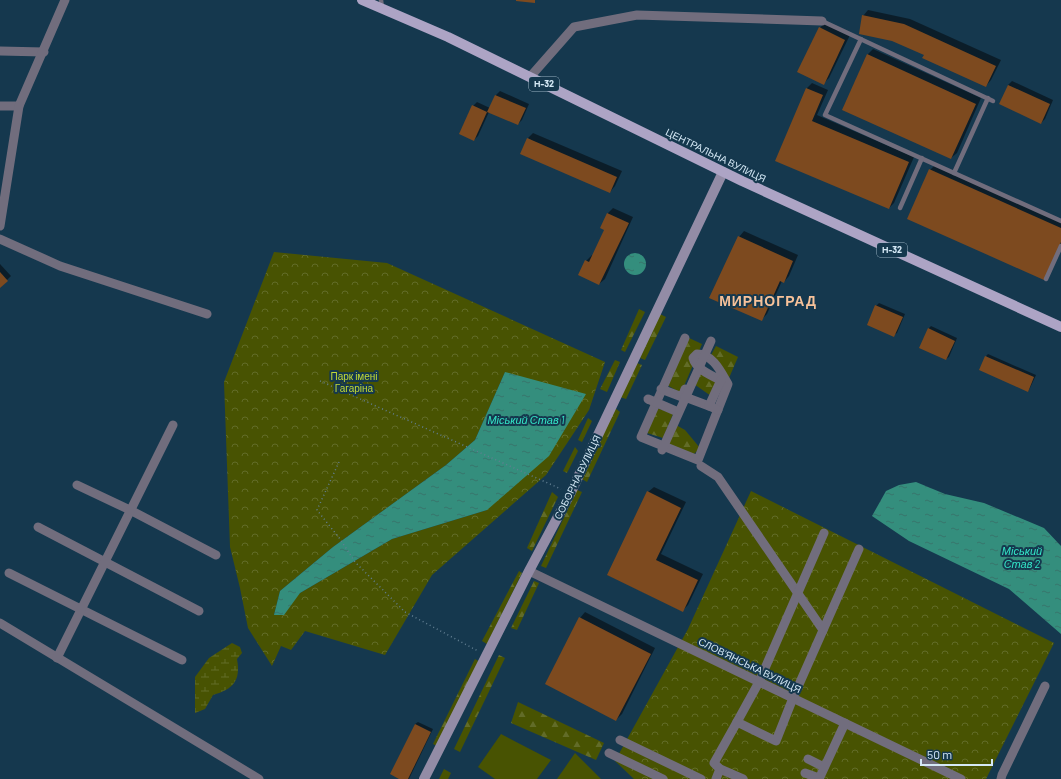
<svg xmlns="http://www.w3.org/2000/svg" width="1061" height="779" font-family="Barlow,sans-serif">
<defs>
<pattern id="forest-firs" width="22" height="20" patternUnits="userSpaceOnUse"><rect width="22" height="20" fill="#485302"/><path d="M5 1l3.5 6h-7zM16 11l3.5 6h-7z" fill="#626c28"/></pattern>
<pattern id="wetland-marsh" width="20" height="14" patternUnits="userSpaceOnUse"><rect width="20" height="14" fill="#485302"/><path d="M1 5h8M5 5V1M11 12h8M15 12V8" fill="none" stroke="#626c28"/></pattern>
<pattern id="park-crowns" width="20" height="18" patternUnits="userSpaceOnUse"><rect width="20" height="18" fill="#485302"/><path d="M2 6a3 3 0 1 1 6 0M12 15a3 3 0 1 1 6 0" fill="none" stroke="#626c28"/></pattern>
<pattern id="water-ripples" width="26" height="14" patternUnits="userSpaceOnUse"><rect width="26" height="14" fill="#348e7d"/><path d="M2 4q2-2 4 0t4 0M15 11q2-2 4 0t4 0" fill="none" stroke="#38756b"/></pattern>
</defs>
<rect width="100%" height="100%" fill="#15384e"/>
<!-- grass -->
<g fill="#485302">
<path d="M501 734 551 760 537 779H495L478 767Z"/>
<path d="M575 753 601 779H557Z"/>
</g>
<!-- forest -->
<g fill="url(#forest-firs)">
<path d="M639 309 645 312 625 352 621 350Z"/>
<path d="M660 314 666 317 645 360 640 358Z"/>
<path d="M689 338 702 344 681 393 667 385Z"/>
<path d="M716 346 738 357 729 378 711 355Z"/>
<path d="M615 360 620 362 607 392 600 389Z"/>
<path d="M637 363 642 365 626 399 620 397Z"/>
<path d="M700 373 718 382 711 396 694 384Z"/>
<path d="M615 408 620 412 587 482 582 479Z"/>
<path d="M657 408 673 414 663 438 647 433Z"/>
<path d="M588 418 592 421 582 442 578 440Z"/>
<path d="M676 425 685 430 700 448 694 454 666 443Z"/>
<path d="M575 447 578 451 567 473 563 471Z"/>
<path d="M577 490 582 492 546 568 541 566Z"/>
<path d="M552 492 558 497 532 551 527 548Z"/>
<path d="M519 571 522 573 487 644 482 641Z"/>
<path d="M534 581 539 583 517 630 511 628Z"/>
<path d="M499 655 505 658 460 752 454 749Z"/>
<path d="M475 659 480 662 439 747 433 744Z"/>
<path d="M518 702 604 743 596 760 511 723Z"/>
<path d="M444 769 451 773 448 779H439Z"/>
</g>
<!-- wetland -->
<path fill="url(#wetland-marsh)" d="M232 643 240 647 242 653 237 659C241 681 233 689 213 695L205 709 195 713V677L209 658Z"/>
<!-- park -->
<g fill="url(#park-crowns)" fill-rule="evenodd">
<path d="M274 252 387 263 605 362 589 410 546 475 432 575 385 655 305 631 291 650 281 646 272 666 248 628 240 588 230 547 224 382ZM505 372 487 510 392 539 300 593 274 615 280 591 333 547 446 465 475 440Z"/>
<path d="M751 491 1054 643 986 779H634L615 761 688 629Z"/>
</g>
<!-- water -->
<g fill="url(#water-ripples)">
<circle cx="635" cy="264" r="11"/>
<path d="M505 372 586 394 549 456 487 510 392 539 300 593 284 615H274L280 591 333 547 446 465 475 440Z"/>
<path d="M916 482 945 494 984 503 1044 528 1061 546V634L1009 589 909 541 872 516 886 491 899 485Z"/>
</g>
<!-- shadow -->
<g fill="#0007">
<path d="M868 10 910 19 1001 60 991 80 986 86 925 54 863 16Z"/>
<path d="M825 22 850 35 829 78 823 84 820 28Z"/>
<path d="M873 49 981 98 957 153 951 158 867 55Z"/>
<path d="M1012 81 1053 100 1045 119 1041 123 1008 85Z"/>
<path d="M812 83 828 90 817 115 914 157 894 203 889 208 776 160 807 88Z"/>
<path d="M500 91 529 104 522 120 518 124 489 112 478 136 474 140 473 106 477 102 490 108 496 95Z"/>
<path d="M533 133 622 171 615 186 610 192 528 138Z"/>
<path d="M936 164 1061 221V247L930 170Z"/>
<path d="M613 208 633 217 605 279 599 284 586 261 592 255 593 256 605 229 601 227 608 213Z"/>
<path d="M744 231 798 255 789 276 784 282 782 281 767 314 761 320 739 237Z"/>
<path d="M0 264 11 276 0 287Z"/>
<path d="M879 303 905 314 897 333 894 335 876 306Z"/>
<path d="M931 326 957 338 949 357 946 359 928 329Z"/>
<path d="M988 354 1036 375 1030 388 1028 391 986 356Z"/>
<path d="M654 487 686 502 661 554 703 574 688 605 682 611 608 575 648 492Z"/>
<path d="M585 612 655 648 622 714 616 720 580 618Z"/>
<path d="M418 722 433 729 409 779H401L415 724Z"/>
</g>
<!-- building -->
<g fill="#7d4a1f">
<path d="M516 0H535V3L516 1Z"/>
<path d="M862 15 904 24 996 66 986 87 922 58 924 55 892 41 859 34Z"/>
<path d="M819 27 845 40 824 85 797 72Z"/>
<path d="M867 54 976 104 951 159 842 110Z"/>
<path d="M1008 85 1050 104 1041 124 999 104Z"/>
<path d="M806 88 823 95 812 121 909 162 889 209 775 161Z"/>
<path d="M495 95 526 108 518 125 487 112Z"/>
<path d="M472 105 487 112 474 141 459 134Z"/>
<path d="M527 138 617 177 610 193 520 154Z"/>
<path d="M929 169 1061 228V242L1044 280 907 219Z"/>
<path d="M607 213 629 223 599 285 578 275 585 260 589 262 604 230 600 228Z"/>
<path d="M738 236 793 261 784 283 780 281 762 321 709 298Z"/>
<path d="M0 272 8 281 0 288Z"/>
<path d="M875 305 903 317 894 337 867 325Z"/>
<path d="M928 328 955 341 946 360 919 348Z"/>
<path d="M985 356 1034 377 1028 392 979 370Z"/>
<path d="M647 491 681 508 656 560 698 580 683 612 607 575Z"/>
<path d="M579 617 651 654 616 721 545 684Z"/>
<path d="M415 724 431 732 408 779H399L390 774Z"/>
</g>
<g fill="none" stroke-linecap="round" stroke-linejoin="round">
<!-- path -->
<g stroke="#627f92" stroke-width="1.5" stroke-dasharray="1 3" stroke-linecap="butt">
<path d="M320 381 561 489"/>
<path d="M339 462 317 510 340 539 355 562 405 612 478 651"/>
</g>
<!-- lane -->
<g stroke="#716d7d" stroke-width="4.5">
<path d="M381 0 382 8"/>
<path d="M822 21 993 101"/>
<path d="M861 39 825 115 1061 221"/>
<path d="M954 173 988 98"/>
<path d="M900 208 922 158"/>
<path d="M1046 279 1061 246"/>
</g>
<!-- street -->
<g stroke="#716d7d" stroke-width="9">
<path d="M0 51 44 52"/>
<path d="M530 77 574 27 637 15 822 21"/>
<path d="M0 106H19"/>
<path d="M0 226 19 106 65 0"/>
<path d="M0 239 60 266 207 314"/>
<path d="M685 338 641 437 698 460 728 384C721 372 713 354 697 354L693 358C696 371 718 378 728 384"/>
<path d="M661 389 682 397 685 389"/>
<path d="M685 397 709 406"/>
<path d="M648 399 678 412"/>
<path d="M718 410 709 406 721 380"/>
<path d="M662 450 711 341"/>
<path d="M701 466 718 477 823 630"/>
<path d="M77 485 130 510 216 555"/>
<path d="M38 527 199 611"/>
<path d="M529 571 961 779"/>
<path d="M9 573 182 660"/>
<path d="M0 623 259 779"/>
<path d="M57 658 173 425"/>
<path d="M737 722 759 682 824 533"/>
<path d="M620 740 701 779"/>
<path d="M609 753 663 779"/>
<path d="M808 759 824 767"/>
<path d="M720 769 743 779"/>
<path d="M805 773 819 778"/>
<path d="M716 779 720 769 714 763 737 722 776 741 793 698 859 549"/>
<path d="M819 779 845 723"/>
<path d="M1001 779 1002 775 1045 686"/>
</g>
<!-- secondary -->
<path stroke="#938ca6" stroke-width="10" d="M424 779 529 571 570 494 723 172"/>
<!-- primary -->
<path stroke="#ada4c5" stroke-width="10" d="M362 0 448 37 742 181 1061 327"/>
</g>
<g text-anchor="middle" stroke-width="4" stroke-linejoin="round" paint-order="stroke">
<!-- shield labels -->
<g fill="#15384e" stroke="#9bb3c3" stroke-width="1">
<rect x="529" y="77" width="30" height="14" rx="3"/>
<rect x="877" y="243" width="30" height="14" rx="3"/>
</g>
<g font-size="9" font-weight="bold" fill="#d4e8f5">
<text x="544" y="87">Н-32</text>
<text x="892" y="253">Н-32</text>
</g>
<!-- street labels -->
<g font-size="10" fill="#d4e8f5" stroke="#15384e">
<text transform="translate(716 155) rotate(26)" y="4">ЦЕНТРАЛЬНА ВУЛИЦЯ</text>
<text transform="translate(577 477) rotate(-64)" y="4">СОБОРНА ВУЛИЦЯ</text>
<text transform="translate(750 665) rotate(26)" y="4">СЛОВ'ЯНСЬКА ВУЛИЦЯ</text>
</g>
<!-- park labels -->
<g font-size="10" fill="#c2da36" stroke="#15384e">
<text x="354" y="380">Парк імені<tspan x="354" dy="12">Гагаріна</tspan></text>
</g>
<!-- water labels -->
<g font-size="11" font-style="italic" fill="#33e5c7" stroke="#15384e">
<text x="526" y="424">Міський Став 1</text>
<text x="1022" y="555">Міський<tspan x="1022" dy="13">Став 2</tspan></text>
</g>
<!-- district labels -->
<g font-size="14" font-weight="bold" letter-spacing="1" fill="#f7c29a" stroke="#15384e">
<text x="768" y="306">МИРНОГРАД</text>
</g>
</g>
<!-- scale -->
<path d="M921 759v6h71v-6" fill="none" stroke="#d4e8f5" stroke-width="2"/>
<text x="927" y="759" font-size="12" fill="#d4e8f5" stroke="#15384e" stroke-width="3" paint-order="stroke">50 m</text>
</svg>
